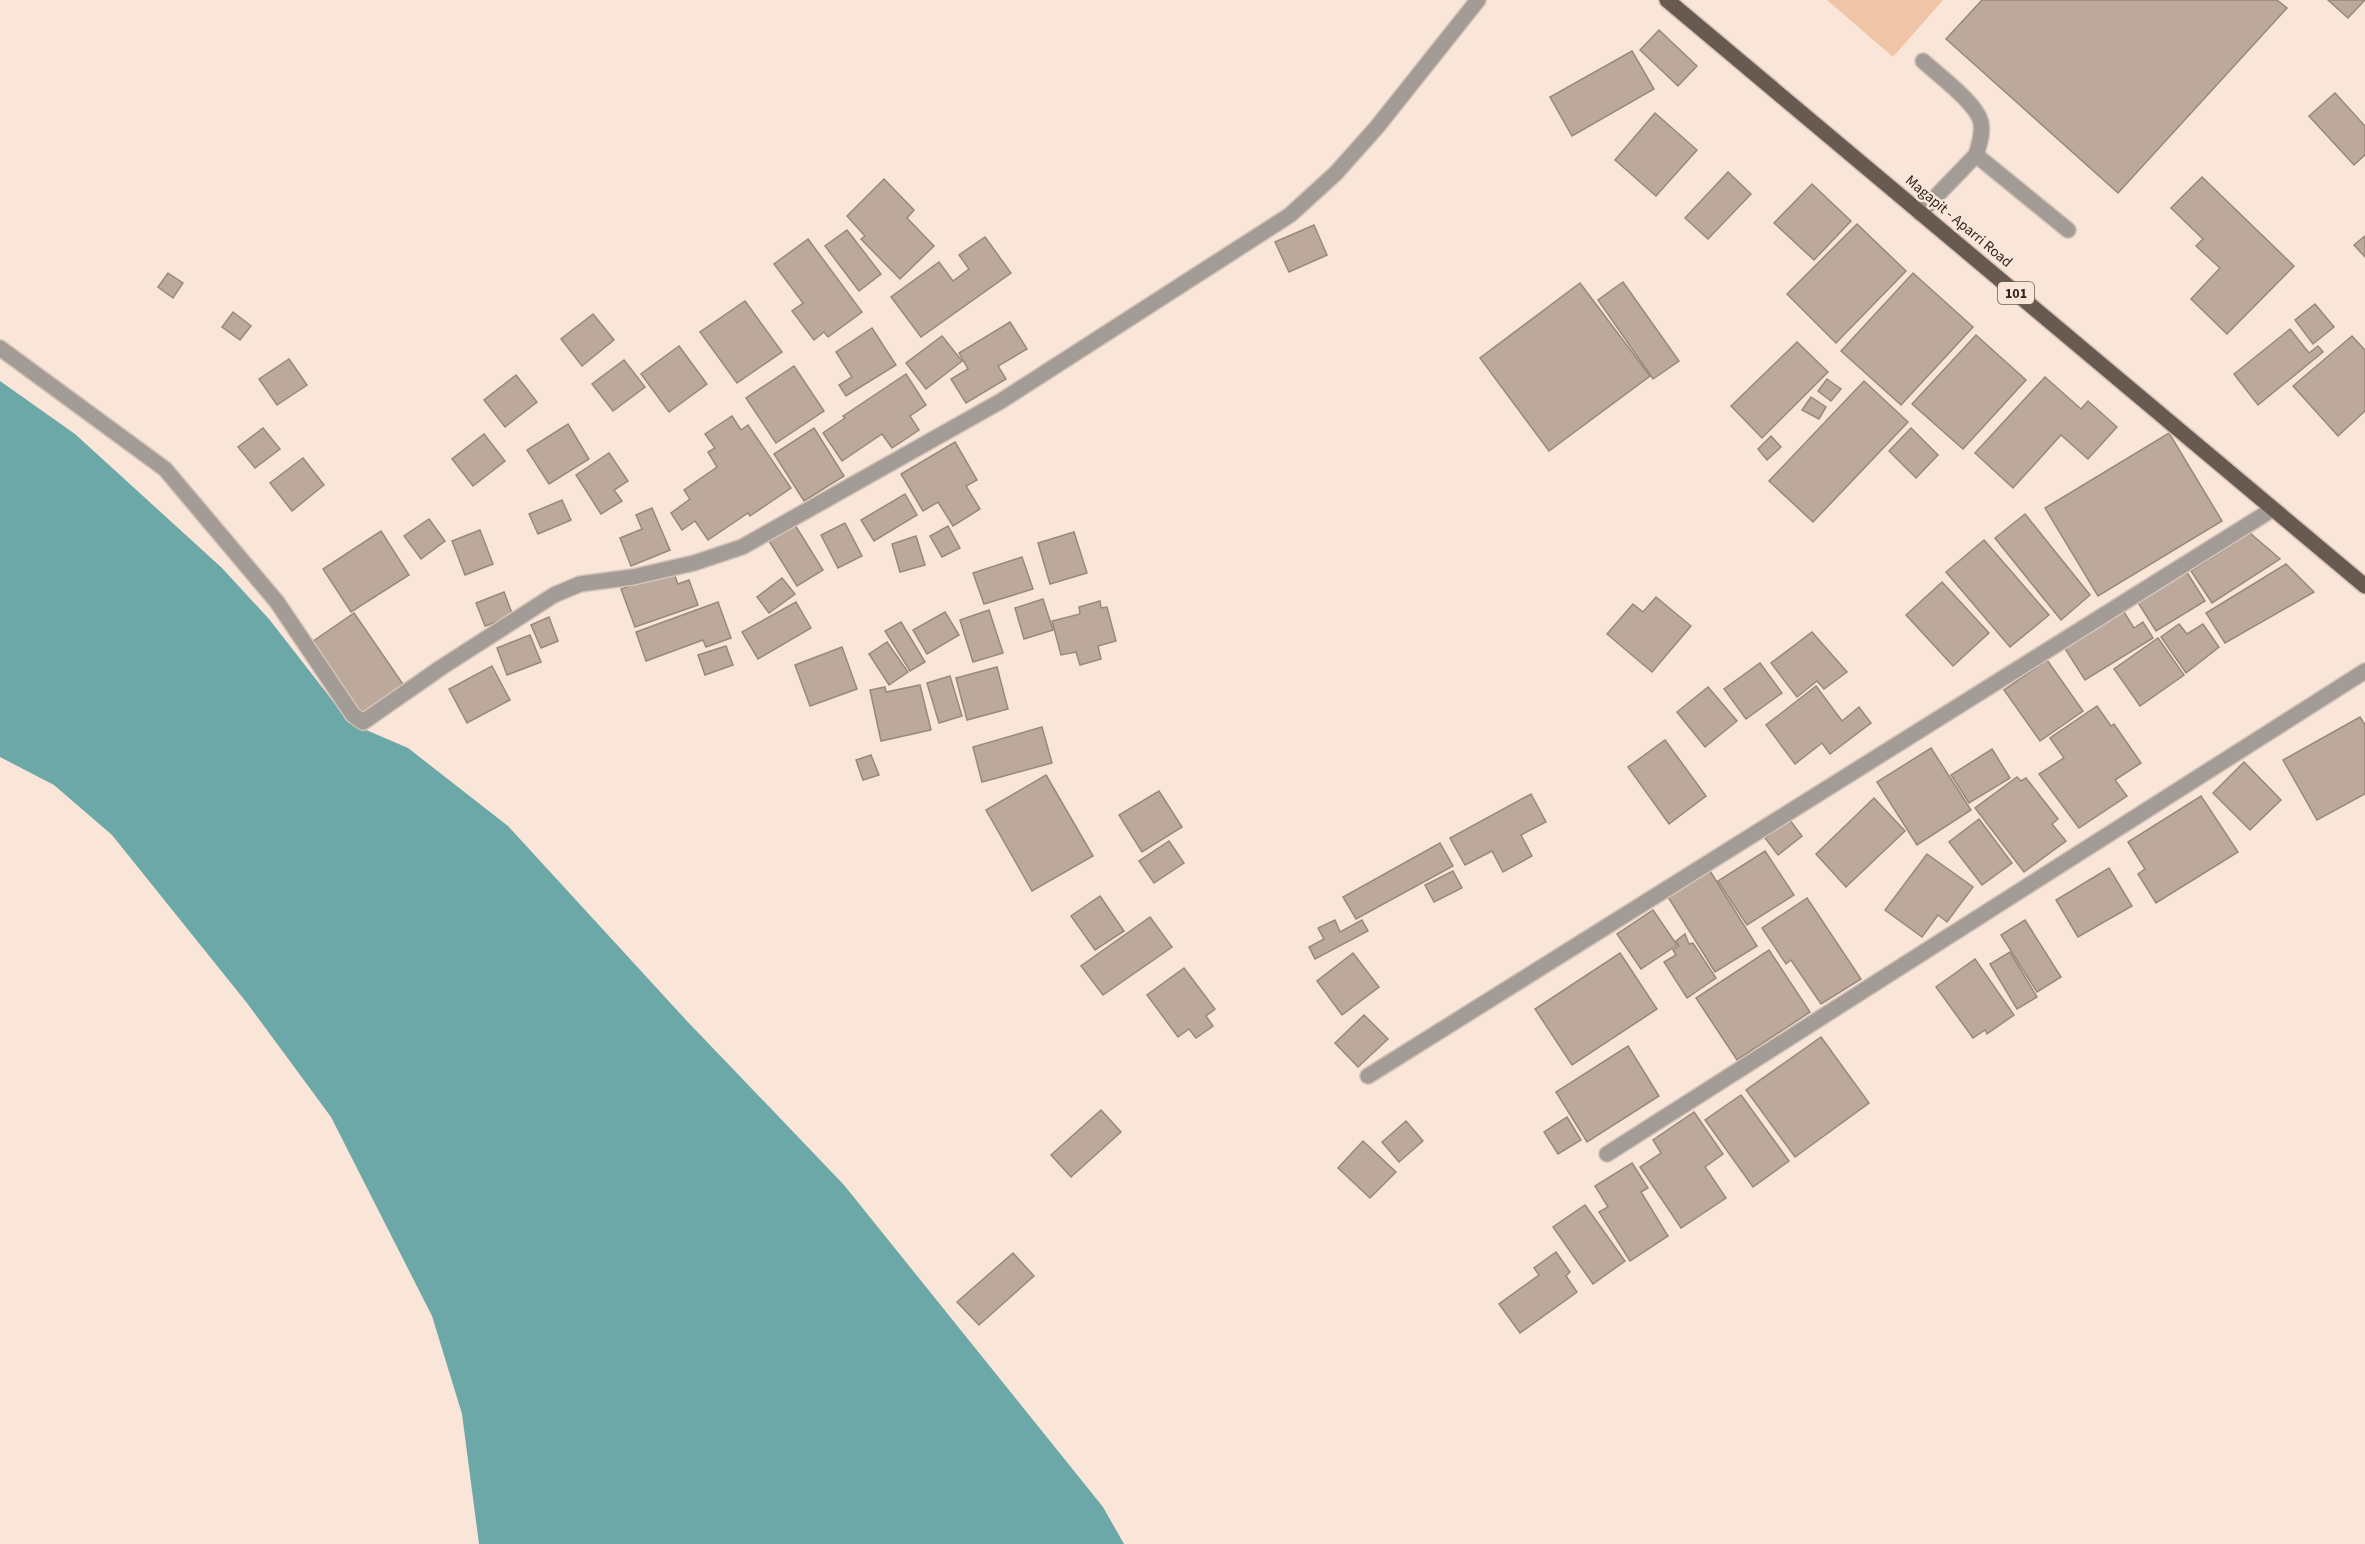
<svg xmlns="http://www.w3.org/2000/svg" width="2365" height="1544" font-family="'Source Sans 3',sans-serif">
<rect width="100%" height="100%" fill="#fae6d9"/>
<!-- green -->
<path fill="#f0c5a7" d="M1827 0H1943L1893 57Z"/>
<!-- water -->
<path fill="#6ba8a7" d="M0 381 75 434 222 568 269 619 350 723 408 748 508 826 686 1020 844 1185 1103 1507 1124 1544H479L462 1414 432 1316 331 1117 247 1003 112 835 54 785 0 757Z"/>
<!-- building -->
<g fill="#bca99c" stroke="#9a887b" stroke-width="1.5">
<path d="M1982 0H2277L2287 8 2118 193 1946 39Z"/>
<path d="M2328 0H2365L2348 18Z"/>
<path d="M1659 30 1697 66 1678 86 1640 50Z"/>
<path d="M1632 51 1654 89 1572 136 1550 97Z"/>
<path d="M2335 93 2365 126V155L2354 165 2309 116Z"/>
<path d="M1655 113 1697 150 1656 196 1615 160Z"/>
<path d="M1728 172 1751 194 1708 239 1685 218Z"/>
<path d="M2202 177 2294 266 2227 334 2191 299 2220 268 2196 246 2203 239 2171 208Z"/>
<path d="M884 179 914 210 907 218 934 246 900 279 861 239 865 236 847 216Z"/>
<path d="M1812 184 1851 221 1814 260 1774 223Z"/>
<path d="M1857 224 1906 271 1836 343 1787 294Z"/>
<path d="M1314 225 1327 255 1289 272 1275 242Z"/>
<path d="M847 230 881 274 859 291 825 246Z"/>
<path d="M2365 236V257L2354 245Z"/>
<path d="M985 237 1011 273 921 337 891 297 939 262 953 281 969 269 959 255Z"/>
<path d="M808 239 862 312 828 337 824 332 814 340 792 311 803 303 774 264Z"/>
<path d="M168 273 183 283 173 298 158 287Z"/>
<path d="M1913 273 1973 327 1901 405 1841 351Z"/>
<path d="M1623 282 1679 361 1653 379 1598 300Z"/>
<path d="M1580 283 1650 376 1549 451 1480 358Z"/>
<path d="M745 301 782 352 737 383 700 332Z"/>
<path d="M2315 304 2334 327 2313 344 2295 320Z"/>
<path d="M233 312 251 326 240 340 222 327Z"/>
<path d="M593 314 614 340 582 366 561 339Z"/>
<path d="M1010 322 1027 349 998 366 1006 379 966 403 951 379 968 369 959 353Z"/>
<path d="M872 328 896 365 846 396 839 385 852 377 836 352Z"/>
<path d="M2290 329 2309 353 2318 346 2323 352 2258 405 2234 374Z"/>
<path d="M1976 335 2026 380 1963 449 1912 404Z"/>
<path d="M942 336 962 361 926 389 906 363Z"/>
<path d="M2352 336 2365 350V411L2338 436 2293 386Z"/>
<path d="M1797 342 1828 372 1762 438 1731 406Z"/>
<path d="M679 346 707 384 669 412 641 374Z"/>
<path d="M289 359 307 385 277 405 259 379Z"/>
<path d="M624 360 645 387 613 411 592 384Z"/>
<path d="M794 366 824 411 776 443 746 398Z"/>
<path d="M906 374 926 405 910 416 919 430 892 448 882 434 842 461 823 433 845 418 843 416Z"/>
<path d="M516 375 537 402 505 427 484 400Z"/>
<path d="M2045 377 2081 409 2088 401 2117 427 2088 459 2061 435 2013 488 1975 453Z"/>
<path d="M1827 379 1841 389 1831 401 1818 391Z"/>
<path d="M1864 381 1908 422 1813 522 1769 481Z"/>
<path d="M1811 397 1826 407 1819 419 1802 410Z"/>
<path d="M732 416 741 430 748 425 791 488 750 516 748 513 708 540 695 521 682 530 671 513 690 499 684 490 717 467 708 452 715 448 705 434Z"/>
<path d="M568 424 589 459 549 484 527 450Z"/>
<path d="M263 428 280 449 255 468 238 447Z"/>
<path d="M814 428 844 476 804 501 774 454Z"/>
<path d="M1911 428 1938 455 1916 478 1889 451Z"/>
<path d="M2169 433 2222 521 2098 596 2045 508Z"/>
<path d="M484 434 505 461 473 486 452 459Z"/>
<path d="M1771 436 1781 447 1767 460 1758 449Z"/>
<path d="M955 442 977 480 966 486 980 509 953 526 938 502 923 511 901 474Z"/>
<path d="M609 453 628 481 614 490 622 501 601 514 576 475Z"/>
<path d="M303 458 324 485 292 511 270 483Z"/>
<path d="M905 494 917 515 874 541 861 520Z"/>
<path d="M562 500 571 520 538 534 529 514Z"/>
<path d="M652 508 670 550 631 566 620 538 642 529 636 515Z"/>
<path d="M2025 514 2090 595 2061 620 1995 538Z"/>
<path d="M429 519 445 541 421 559 404 536Z"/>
<path d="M845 523 862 556 838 568 821 535Z"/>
<path d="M795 525 823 570 797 586 769 541Z"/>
<path d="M948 526 960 548 942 557 930 536Z"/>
<path d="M480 530 493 564 465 575 452 541Z"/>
<path d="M381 531 409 575 351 612 323 569Z"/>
<path d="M1074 532 1087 573 1050 584 1038 543Z"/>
<path d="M2250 533 2280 559 2212 603 2191 571Z"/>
<path d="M916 536 925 565 900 572 892 544Z"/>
<path d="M1984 540 2049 615 2010 647 1946 572Z"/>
<path d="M1022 557 1033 589 984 604 973 573Z"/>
<path d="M2286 564 2314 592 2225 643 2206 613Z"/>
<path d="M673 571 678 584 689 580 698 605 635 627 621 589Z"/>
<path d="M2186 571 2205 601 2156 631 2137 601Z"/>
<path d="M782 578 795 594 769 613 757 597Z"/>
<path d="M1942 582 1989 633 1953 666 1906 615Z"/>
<path d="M504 592 513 616 485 626 476 603Z"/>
<path d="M1656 597 1691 626 1652 672 1607 634 1633 604 1643 612Z"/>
<path d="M1043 599 1053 630 1024 639 1015 608Z"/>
<path d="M1100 601 1101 608 1107 607 1116 641 1098 646 1101 659 1080 665 1076 652 1061 655 1052 621 1080 614 1079 607Z"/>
<path d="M718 602 731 638 706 647 703 640 646 661 636 632Z"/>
<path d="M796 602 811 628 758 659 742 632Z"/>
<path d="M2122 609 2134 628 2143 622 2153 638 2085 680 2064 647Z"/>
<path d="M989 610 1003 653 973 662 960 620Z"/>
<path d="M945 612 959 635 927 654 913 630Z"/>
<path d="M354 613 407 690 362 721 309 644Z"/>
<path d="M549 617 558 641 541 648 531 625Z"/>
<path d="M901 622 925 662 910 671 885 631Z"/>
<path d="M2179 624 2187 634 2203 624 2219 647 2186 673 2161 637Z"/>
<path d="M1812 632 1847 672 1824 689 1817 681 1797 697 1771 663Z"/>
<path d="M530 635 541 662 507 675 497 648Z"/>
<path d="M2158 638 2184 675 2140 706 2114 669Z"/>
<path d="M887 642 908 672 889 685 869 654Z"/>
<path d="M726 646 733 665 705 675 698 655Z"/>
<path d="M842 647 857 689 810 706 795 665Z"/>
<path d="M2047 660 2083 711 2040 741 2004 690Z"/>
<path d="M1760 663 1782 693 1746 719 1724 689Z"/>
<path d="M492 666 510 700 467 723 449 689Z"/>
<path d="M997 667 1008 709 967 720 956 678Z"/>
<path d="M950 676 962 716 939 723 927 683Z"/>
<path d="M920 685 931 730 881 741 870 690 885 687 886 692Z"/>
<path d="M1816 686 1842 721 1859 707 1871 723 1830 754 1822 743 1795 764 1766 725Z"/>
<path d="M1708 687 1737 721 1705 747 1677 712Z"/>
<path d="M2097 706 2111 726 2114 724 2141 763 2115 780 2127 796 2079 828 2039 774 2064 758 2050 738Z"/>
<path d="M2360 717 2365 725V794L2317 820 2283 760Z"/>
<path d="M1042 727 1052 763 982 782 973 747Z"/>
<path d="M1665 740 1706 796 1669 824 1628 767Z"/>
<path d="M1931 748 1971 810 1917 845 1877 782Z"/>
<path d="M1992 749 2010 778 1969 803 1951 775Z"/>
<path d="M871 755 879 775 863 780 856 760Z"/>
<path d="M2244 762 2281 800 2250 830 2213 793Z"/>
<path d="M1046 775 1093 856 1032 891 986 810Z"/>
<path d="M2017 777 2021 781 2026 778 2058 819 2052 824 2066 841 2024 872 1975 808Z"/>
<path d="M1159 791 1182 827 1142 852 1119 815Z"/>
<path d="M1531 794 1546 822 1521 835 1532 856 1503 872 1492 851 1465 865 1450 838Z"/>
<path d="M2201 796 2238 852 2156 903 2138 874 2145 869 2128 842Z"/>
<path d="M1874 798 1905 831 1846 887 1816 854Z"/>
<path d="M1789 819 1802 836 1778 855 1765 838Z"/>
<path d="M1979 819 2012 863 1982 885 1949 842Z"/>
<path d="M1169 841 1184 863 1154 883 1139 861Z"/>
<path d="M1440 843 1453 866 1356 919 1343 897Z"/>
<path d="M1765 851 1794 895 1747 925 1718 881Z"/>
<path d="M1927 854 1973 887 1947 922 1938 915 1922 937 1885 910Z"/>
<path d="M2109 868 2132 906 2078 937 2056 900Z"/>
<path d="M1453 871 1462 888 1434 902 1425 885Z"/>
<path d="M1710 871 1757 946 1715 972 1668 897Z"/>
<path d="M1100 896 1124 931 1095 950 1071 916Z"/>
<path d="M1807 898 1861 979 1821 1004 1791 960 1786 964 1762 928Z"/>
<path d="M1653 910 1677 945 1641 969 1617 934Z"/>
<path d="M1150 917 1172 947 1103 995 1081 966Z"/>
<path d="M1335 920 1340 932 1362 920 1368 931 1315 959 1309 947 1324 939 1318 928Z"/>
<path d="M2025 920 2061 977 2037 992 2001 935Z"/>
<path d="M1685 934 1689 944 1693 943 1716 978 1687 998 1664 962 1676 955 1673 950 1679 946 1676 941Z"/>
<path d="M1769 950 1810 1012 1737 1060 1696 998Z"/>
<path d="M2010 952 2037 997 2017 1009 1990 964Z"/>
<path d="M1353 953 1379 987 1342 1015 1317 981Z"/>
<path d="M1620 953 1657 1009 1572 1065 1535 1009Z"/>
<path d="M1975 959 2014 1015 1987 1034 1985 1030 1973 1038 1936 987Z"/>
<path d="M1184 968 1215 1009 1206 1016 1213 1026 1196 1038 1189 1029 1178 1037 1147 995Z"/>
<path d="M1364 1015 1388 1039 1358 1067 1335 1043Z"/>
<path d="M1821 1037 1869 1103 1795 1157 1746 1090Z"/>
<path d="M1628 1046 1659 1096 1587 1142 1556 1092Z"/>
<path d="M1741 1095 1789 1161 1753 1187 1705 1120Z"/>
<path d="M1101 1110 1121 1132 1071 1177 1051 1155Z"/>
<path d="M1694 1112 1723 1154 1705 1167 1726 1198 1681 1228 1640 1167 1661 1153 1653 1140Z"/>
<path d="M1567 1117 1581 1140 1558 1154 1544 1132Z"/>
<path d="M1406 1121 1423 1141 1399 1162 1382 1142Z"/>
<path d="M1363 1141 1396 1172 1370 1198 1338 1168Z"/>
<path d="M1632 1163 1648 1188 1641 1192 1668 1236 1630 1261 1599 1212 1608 1207 1595 1186Z"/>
<path d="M1585 1205 1625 1261 1593 1284 1553 1227Z"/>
<path d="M1556 1252 1570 1272 1566 1276 1577 1292 1520 1333 1499 1304 1539 1275 1534 1268Z"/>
<path d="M1013 1253 1034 1276 979 1325 957 1302Z"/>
</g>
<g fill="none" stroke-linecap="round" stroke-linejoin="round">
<defs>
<g id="minor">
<path d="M1923 61C1937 74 1978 104 1981 123 1983 134 1979 145 1976 155"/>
<path d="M1920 213 1976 155 2068 230"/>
<path d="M0 348 165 469 277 602 353 715 363 722 442 667 554 595 580 584 633 577 694 563 742 547 1001 401 1290 215 1336 173 1377 127 1478 0"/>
<path d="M1368 1076 2273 509"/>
<path d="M1607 1154 2365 671"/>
</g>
<path id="major" d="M1667 0 2365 586"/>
</defs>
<!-- minor casing -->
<use href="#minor" stroke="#d5c3b8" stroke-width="18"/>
<!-- major casing -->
<use href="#major" stroke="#d5c3b8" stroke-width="18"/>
<!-- minor -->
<use href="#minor" stroke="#a39b95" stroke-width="15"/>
<!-- major -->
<use href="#major" stroke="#685a50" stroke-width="15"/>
</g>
<g text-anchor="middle" stroke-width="5" stroke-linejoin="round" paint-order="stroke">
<!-- shield labels -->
<rect fill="#fae6d9" stroke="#6a5f58" stroke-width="1.5" x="1998" y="282" width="36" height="22" rx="4.5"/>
<g font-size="14" font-weight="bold" fill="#2d2520">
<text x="2016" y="298">101</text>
</g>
<!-- street labels -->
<g font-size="15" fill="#2d2520" stroke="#fae6d9">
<text transform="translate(1959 221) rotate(40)" y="5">Magapit - Aparri Road</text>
</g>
</g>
</svg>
